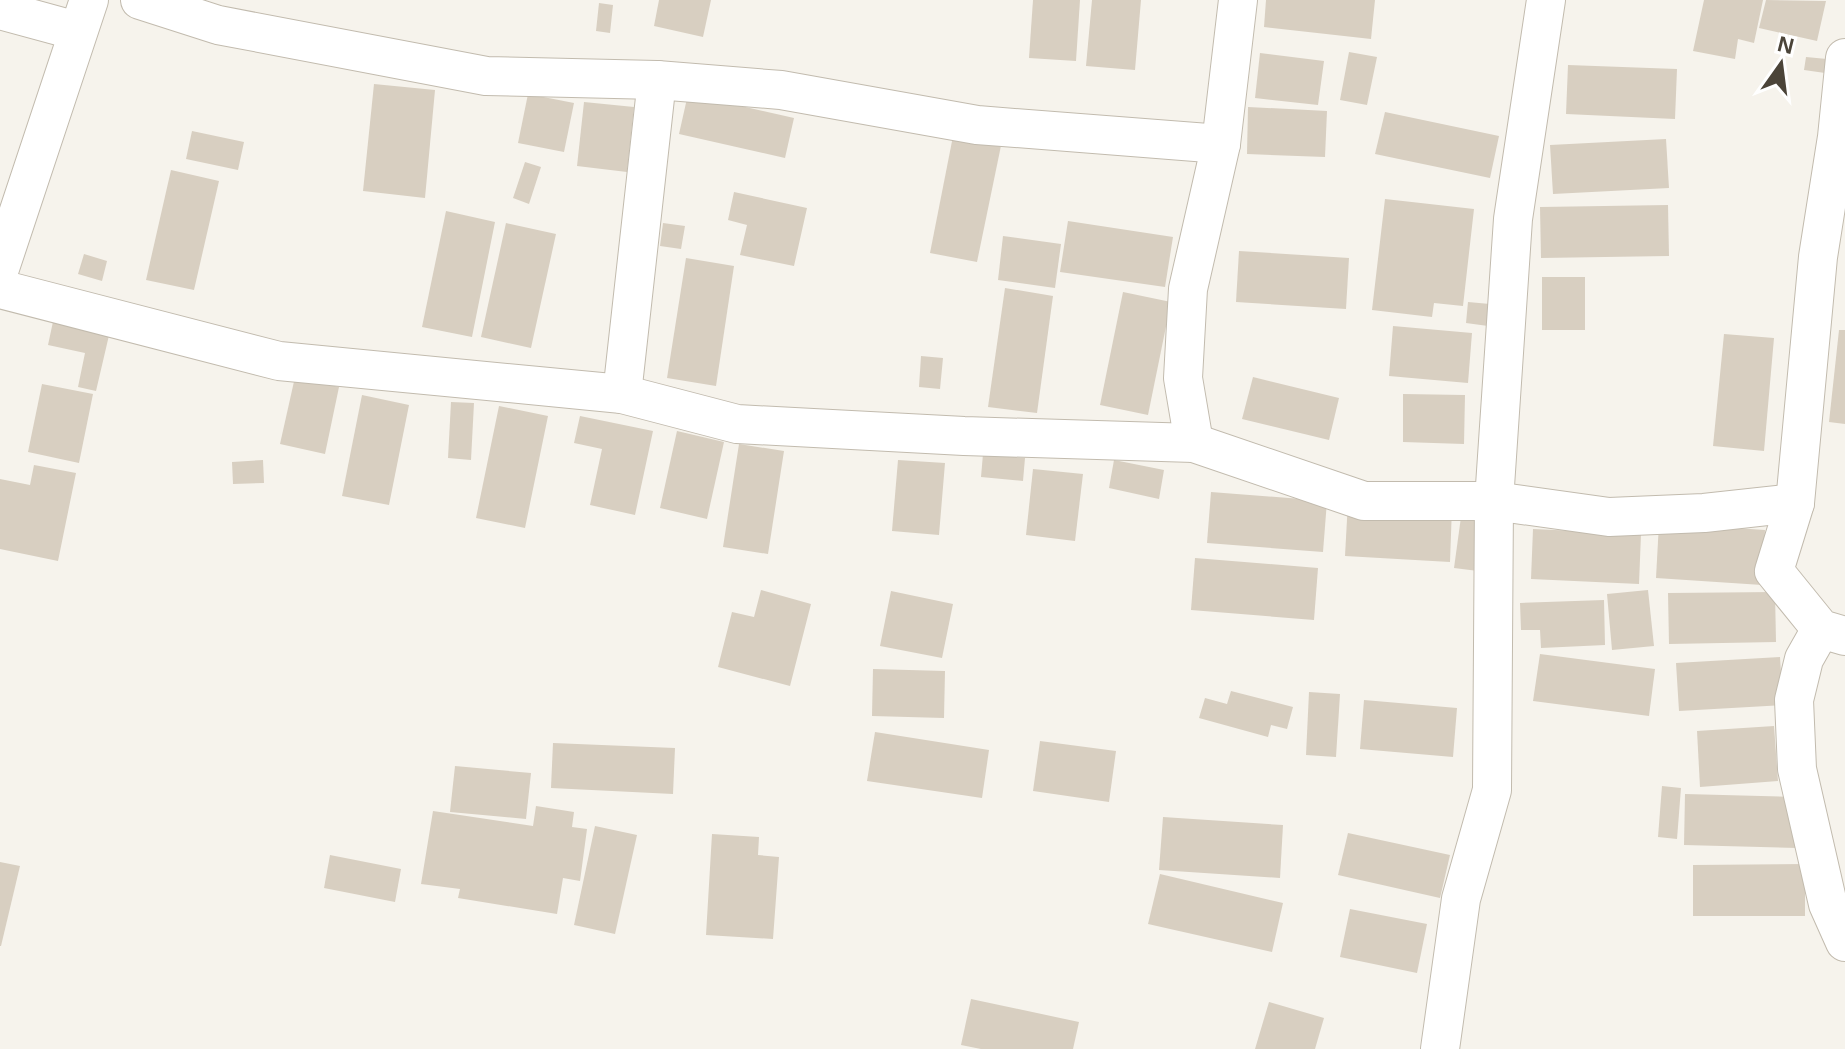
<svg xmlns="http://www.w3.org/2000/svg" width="1845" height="1049" font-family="Helvetica,sans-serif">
<rect width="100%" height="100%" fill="#f6f3ec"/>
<!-- building -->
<g fill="#d8cfc1">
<path d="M659 0H711L703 37 654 26Z"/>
<path d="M1033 0H1080L1076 61 1029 58Z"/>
<path d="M1092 0H1141L1135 70 1086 66Z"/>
<path d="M1266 0H1375L1371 39 1264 27Z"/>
<path d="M1704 0H1763L1754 43 1738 39 1735 59 1693 51Z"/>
<path d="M1766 0 1826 1 1817 41 1759 28Z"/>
<path d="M599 3 613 5 610 33 596 31Z"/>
<path d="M1349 52 1377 57 1367 105 1340 100Z"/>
<path d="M1260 53 1324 61 1318 105 1255 98Z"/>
<path d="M1806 57 1827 59 1825 73 1804 70Z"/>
<path d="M1568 65 1677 69 1675 119 1566 114Z"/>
<path d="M374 84 435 90 425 198 363 191Z"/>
<path d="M528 94 574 103 564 152 518 143Z"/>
<path d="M688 94 794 118 785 158 679 134Z"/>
<path d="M584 102 634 107 627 172 577 166Z"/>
<path d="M1248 107 1327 111 1325 157 1247 154Z"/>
<path d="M1385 112 1499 136 1490 178 1375 154Z"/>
<path d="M955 126 1003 136 977 262 930 253Z"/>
<path d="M192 131 244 142 238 170 186 159Z"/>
<path d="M1666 139 1669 188 1553 194 1550 145Z"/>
<path d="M525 162 541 167 529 204 513 198Z"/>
<path d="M171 170 219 181 194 290 146 280Z"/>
<path d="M734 192 807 208 794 266 740 255 747 225 728 220Z"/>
<path d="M1385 199 1474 209 1463 306 1434 303 1432 317 1372 310Z"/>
<path d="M1668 205 1669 256 1541 258 1540 207Z"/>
<path d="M446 211 495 222 472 337 422 327Z"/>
<path d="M1068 221 1173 237 1165 287 1060 272Z"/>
<path d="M506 223 556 234 531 348 481 337Z"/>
<path d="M663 223 685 226 681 249 660 246Z"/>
<path d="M1003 236 1061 244 1055 288 998 280Z"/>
<path d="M1239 251 1349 258 1346 309 1236 302Z"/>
<path d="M84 254 107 261 102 281 78 274Z"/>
<path d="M686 258 734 266 716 386 667 378Z"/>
<rect x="1542" y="277" width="43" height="53"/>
<path d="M1005 288 1053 296 1037 413 988 407Z"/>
<path d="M1123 292 1171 302 1148 415 1100 405Z"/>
<path d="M1468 302 1490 304 1488 326 1466 323Z"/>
<path d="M54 317 110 331 96 391 78 387 85 353 48 345Z"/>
<path d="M1393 326 1472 333 1468 383 1389 376Z"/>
<path d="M1839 330H1845V424L1829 422Z"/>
<path d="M1724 334 1774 338 1764 451 1713 446Z"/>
<path d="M921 356 943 358 940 389 919 387Z"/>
<path d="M295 377 339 387 325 454 280 444Z"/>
<path d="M1253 377 1339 398 1329 440 1242 419Z"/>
<path d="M42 384 93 394 79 463 28 452Z"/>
<path d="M1403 394 1465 395 1464 444 1403 442Z"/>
<path d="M362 395 409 405 389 505 342 496Z"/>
<path d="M451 402 474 403 471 460 448 458Z"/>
<path d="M499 406 548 416 525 528 476 518Z"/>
<path d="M580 416 653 431 635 515 590 505 602 449 574 443Z"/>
<path d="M677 431 724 442 707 519 660 508Z"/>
<path d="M739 444 784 451 768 554 723 547Z"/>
<path d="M983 454 1025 458 1023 481 981 477Z"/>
<path d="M263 460 264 483 233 484 232 462Z"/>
<path d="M898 460 945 463 939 535 892 531Z"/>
<path d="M1114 460 1164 470 1159 499 1109 488Z"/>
<path d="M34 465 76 473 58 561 0 549V479L30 485Z"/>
<path d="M1033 469 1083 474 1075 541 1026 535Z"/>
<path d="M1211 492 1327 501 1323 552 1207 543Z"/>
<path d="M1348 501 1452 507 1450 562 1345 556Z"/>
<path d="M1461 517 1485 520 1478 571 1454 568Z"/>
<path d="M1659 523 1765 530 1762 585 1656 578Z"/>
<path d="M1533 529 1641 534 1639 584 1531 579Z"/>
<path d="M1195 558 1318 568 1314 620 1191 610Z"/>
<path d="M761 590 811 604 790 686 718 667 732 612 754 617Z"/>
<path d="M1648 590 1654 646 1612 650 1607 594Z"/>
<path d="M891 591 953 604 942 658 880 646Z"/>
<path d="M1775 592 1776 642 1669 644 1668 593Z"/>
<path d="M1604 600 1605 645 1541 648 1540 630H1521L1520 603Z"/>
<path d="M1540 654 1655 669 1649 716 1533 701Z"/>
<path d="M1780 657 1783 705 1679 711 1676 663Z"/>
<path d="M873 669 945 671 944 718 872 716Z"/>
<path d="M1231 691 1293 707 1287 729 1271 725 1268 737 1199 718 1205 698 1227 704Z"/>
<path d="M1309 692 1340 694 1336 757 1306 755Z"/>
<path d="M1364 700 1457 708 1453 757 1360 749Z"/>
<path d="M1774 726 1778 781 1700 787 1697 731Z"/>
<path d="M875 732 989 750 982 798 867 781Z"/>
<path d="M1040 741 1116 751 1109 802 1033 791Z"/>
<path d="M553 743 675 748 673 794 551 788Z"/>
<path d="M455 766 531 773 526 819 450 812Z"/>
<path d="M1662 786 1681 788 1677 839 1658 837Z"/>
<path d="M1685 794 1798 797 1797 848 1684 845Z"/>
<path d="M536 806 574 812 572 827 587 829 580 881 563 878 557 914 458 898 460 889 421 884 433 811 533 826Z"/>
<path d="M1163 817 1283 825 1280 878 1159 870Z"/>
<path d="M595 826 637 835 615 934 574 925Z"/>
<path d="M1348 833 1450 855 1440 898 1338 875Z"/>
<path d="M712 834 759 837 758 855 779 857 773 939 706 935Z"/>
<path d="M330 855 401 869 395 902 324 888Z"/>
<path d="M0 862 20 866 1 946H0Z"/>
<path d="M1805 864V916H1693V865Z"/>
<path d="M1160 874 1283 903 1272 952 1148 924Z"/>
<path d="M1350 909 1427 924 1417 973 1340 957Z"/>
<path d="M971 999 1079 1022 1073 1049H981L961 1045Z"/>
<path d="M1269 1002 1324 1018 1315 1049H1255Z"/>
</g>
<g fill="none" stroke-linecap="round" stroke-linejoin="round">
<defs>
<g id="minor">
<path d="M140 0 218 25 486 76 657 80 781 90 977 125 1221 144"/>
<path d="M0 10 77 31"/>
<path d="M1845 58 1837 137 1818 257 1795 503 1774 571 1821 629 1845 636"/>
<path d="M0 268 89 0"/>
<path d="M0 289 279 361 622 394 737 424 964 436 1194 443 1364 501H1494L1609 517 1704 513 1795 503"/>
<path d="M622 394 657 80"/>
<path d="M1194 443 1183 378 1188 289 1221 144 1238 0"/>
<path d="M1821 629 1804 659 1794 700 1797 769 1828 904 1845 942"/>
<path d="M1440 1049 1461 899 1492 790 1494 501 1513 219 1546 0"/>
</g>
</defs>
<!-- minor casing -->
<use href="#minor" stroke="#c2bbae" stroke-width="40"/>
<!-- minor -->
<use href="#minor" stroke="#fff" stroke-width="38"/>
</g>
<!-- north arrow -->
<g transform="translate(1781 64) rotate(14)" stroke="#ffffff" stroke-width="6" paint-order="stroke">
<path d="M0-6L14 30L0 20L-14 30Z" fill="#4b4439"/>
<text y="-12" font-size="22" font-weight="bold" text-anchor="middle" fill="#4b4439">N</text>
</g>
</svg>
